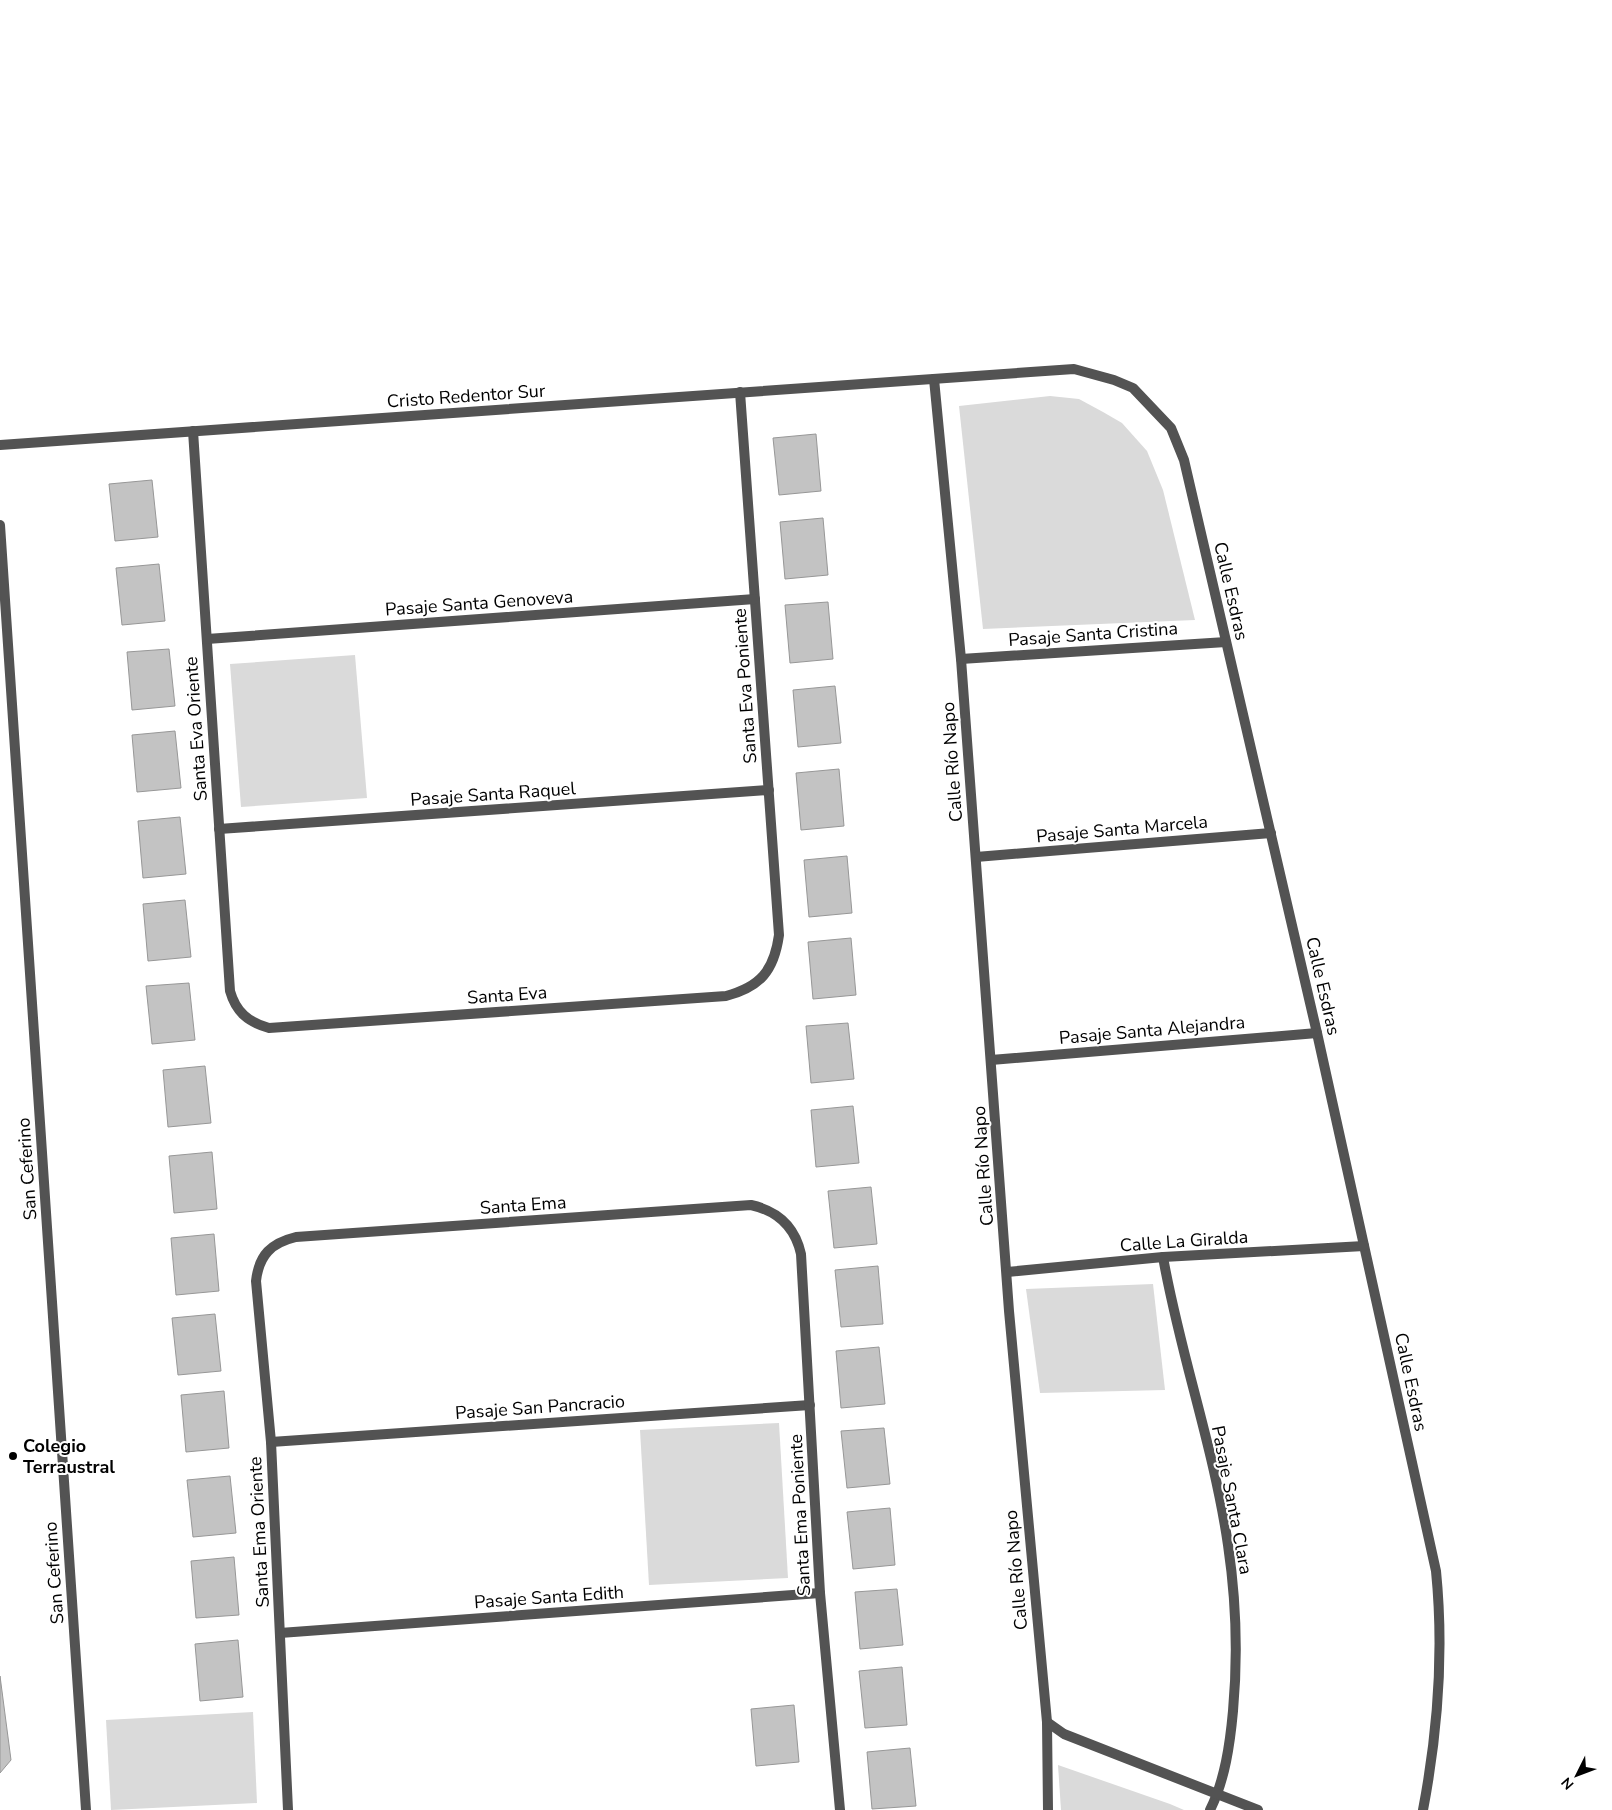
<svg xmlns="http://www.w3.org/2000/svg" width="1612" height="1810" font-family="'Nunito Sans',sans-serif">
<rect width="100%" height="100%" fill="#fff"/>
<!-- green -->
<g fill="#dadada">
<path d="M1050 396 1079 399 1103 412 1122 423 1147 451 1163 490 1195 620 983 629 959 406Z"/>
<path d="M355 655 367 798 241 807 230 664Z"/>
<path d="M1153 1284 1165 1390 1040 1393 1026 1289Z"/>
<path d="M779 1423 788 1578 649 1585 640 1430Z"/>
<path d="M253 1712 257 1803 111 1810 106 1720Z"/>
<path d="M1058 1765 1170 1804 1184 1810H1061Z"/>
</g>
<!-- building -->
<g fill="#c3c3c3" stroke="#979797">
<path d="M816 434 821 491 779 495 773 438Z"/>
<path d="M152 480 158 537 115 541 109 484Z"/>
<path d="M823 518 828 575 785 579 780 522Z"/>
<path d="M159 564 165 621 122 625 116 568Z"/>
<path d="M828 602 833 659 790 663 785 605Z"/>
<path d="M169 649 175 706 132 710 127 652Z"/>
<path d="M835 686 841 743 798 747 793 690Z"/>
<path d="M175 731 181 788 137 792 132 735Z"/>
<path d="M839 769 844 826 801 830 796 773Z"/>
<path d="M180 817 186 874 143 878 138 821Z"/>
<path d="M847 856 852 913 809 917 804 860Z"/>
<path d="M185 900 191 957 148 961 143 904Z"/>
<path d="M851 938 856 995 813 999 808 942Z"/>
<path d="M189 983 195 1040 152 1044 146 986Z"/>
<path d="M848 1023 854 1079 811 1083 806 1026Z"/>
<path d="M205 1066 211 1123 168 1127 163 1070Z"/>
<path d="M853 1106 859 1163 816 1167 811 1110Z"/>
<path d="M212 1152 217 1209 174 1213 169 1156Z"/>
<path d="M871 1187 877 1244 834 1248 828 1191Z"/>
<path d="M214 1234 219 1291 176 1295 171 1238Z"/>
<path d="M878 1266 883 1324 841 1327 835 1270Z"/>
<path d="M215 1314 221 1371 178 1375 172 1318Z"/>
<path d="M879 1347 885 1404 841 1408 836 1351Z"/>
<path d="M224 1391 229 1448 186 1452 181 1395Z"/>
<path d="M884 1428 890 1484 847 1488 841 1431Z"/>
<path d="M230 1476 236 1533 193 1537 187 1480Z"/>
<path d="M890 1508 895 1565 853 1569 847 1512Z"/>
<path d="M234 1557 239 1615 196 1618 191 1561Z"/>
<path d="M897 1589 903 1645 860 1649 855 1592Z"/>
<path d="M238 1640 243 1697 200 1701 195 1644Z"/>
<path d="M902 1667 907 1725 865 1728 859 1671Z"/>
<path d="M0 1676 11 1760 0 1773Z"/>
<path d="M794 1705 799 1762 756 1766 751 1709Z"/>
<path d="M910 1748 916 1806 872 1809 867 1752Z"/>
</g>
<g fill="none" stroke-linecap="round" stroke-linejoin="round">
<!-- street -->
<g stroke="#535353" stroke-width="10">
<path d="M934 379 961 659 1009 1311 1047 1722 1048 1810"/>
<path d="M193 431 230 991C236 1012 248 1022 269 1028L726 996C760 987 774 971 779 935L740 392"/>
<path d="M0 445 1074 369 1114 380 1133 388 1171 428 1184 460 1317 1033 1436 1571C1444 1651 1438 1731 1423 1810"/>
<path d="M0 525 86 1810"/>
<path d="M207 639 755 599"/>
<path d="M961 659 1226 642"/>
<path d="M219 829 769 790"/>
<path d="M976 857 1271 833"/>
<path d="M991 1060 1317 1033"/>
<path d="M1163 1257C1180 1354 1214 1448 1228 1545 1236 1599 1238 1656 1233 1711 1230 1744 1225 1780 1210 1810"/>
<path d="M1007 1272 1163 1257 1364 1246"/>
<path d="M271 1442 810 1405"/>
<path d="M280 1633 820 1593"/>
<path d="M1047 1722 1064 1734 1258 1810"/>
<path d="M288 1810 271 1442 256 1281C259 1255 271 1243 296 1237L751 1205C778 1211 795 1227 801 1254L820 1593 840 1810"/>
</g>
</g>
<!-- markers -->
<circle fill="#000" stroke="#fff" stroke-width="2" cx="13" cy="1456" r="5"/>
<g text-anchor="middle" stroke-width="4" stroke-linejoin="round" paint-order="stroke">
<!-- street labels -->
<g font-size="18" fill="#000" stroke="#fff">
<text transform="translate(466 396) rotate(-4)" y="6">Cristo Redentor Sur</text>
<text transform="translate(1231 591) rotate(77)" y="6">Calle Esdras</text>
<text transform="translate(479 603) rotate(-4)" y="6">Pasaje Santa Genoveva</text>
<text transform="translate(1093 634) rotate(-4)" y="6">Pasaje Santa Cristina</text>
<text transform="translate(745 686) rotate(-94)" y="6">Santa Eva Poniente</text>
<text transform="translate(196 729) rotate(-94)" y="6">Santa Eva Oriente</text>
<text transform="translate(952 762) rotate(-94)" y="6">Calle Río Napo</text>
<text transform="translate(493 794) rotate(-4)" y="6">Pasaje Santa Raquel</text>
<text transform="translate(1122 829) rotate(-5)" y="6">Pasaje Santa Marcela</text>
<text transform="translate(1323 986) rotate(77)" y="6">Calle Esdras</text>
<text transform="translate(507 995) rotate(-4)" y="6">Santa Eva</text>
<text transform="translate(1152 1030) rotate(-5)" y="6">Pasaje Santa Alejandra</text>
<text transform="translate(983 1166) rotate(-94)" y="6">Calle Río Napo</text>
<text transform="translate(27 1169) rotate(-94)" y="6">San Ceferino</text>
<text transform="translate(523 1205) rotate(-4)" y="6">Santa Ema</text>
<text transform="translate(1184 1241) rotate(-4)" y="6">Calle La Giralda</text>
<text transform="translate(1411 1382) rotate(78)" y="6">Calle Esdras</text>
<text transform="translate(540 1407) rotate(-4)" y="6">Pasaje San Pancracio</text>
<text transform="translate(1232 1500) rotate(79)" y="6">Pasaje Santa Clara</text>
<text transform="translate(800 1515) rotate(-93)" y="6">Santa Ema Poniente</text>
<text transform="translate(259 1532) rotate(-93)" y="6">Santa Ema Oriente</text>
<text transform="translate(1016 1570) rotate(-95)" y="6">Calle Río Napo</text>
<text transform="translate(54 1573) rotate(-94)" y="6">San Ceferino</text>
<text transform="translate(549 1597) rotate(-4)" y="6">Pasaje Santa Edith</text>
</g>
<!-- poi labels -->
<g font-size="18" font-weight="bold" fill="#000" stroke="#fff" text-anchor="start">
<text x="23" y="1452">Colegio<tspan x="23" dy="21">Terraustral</tspan></text>
</g>
</g>
<!-- north arrow -->
<g transform="translate(1577 1775) rotate(228)" stroke="#ffffff" stroke-width="4" paint-order="stroke">
<path d="M0-4L9 19L0 12L-9 19Z" fill="#000000"/>
<text y="-8" font-size="14" font-weight="bold" text-anchor="middle" fill="#000000">N</text>
</g>
</svg>
